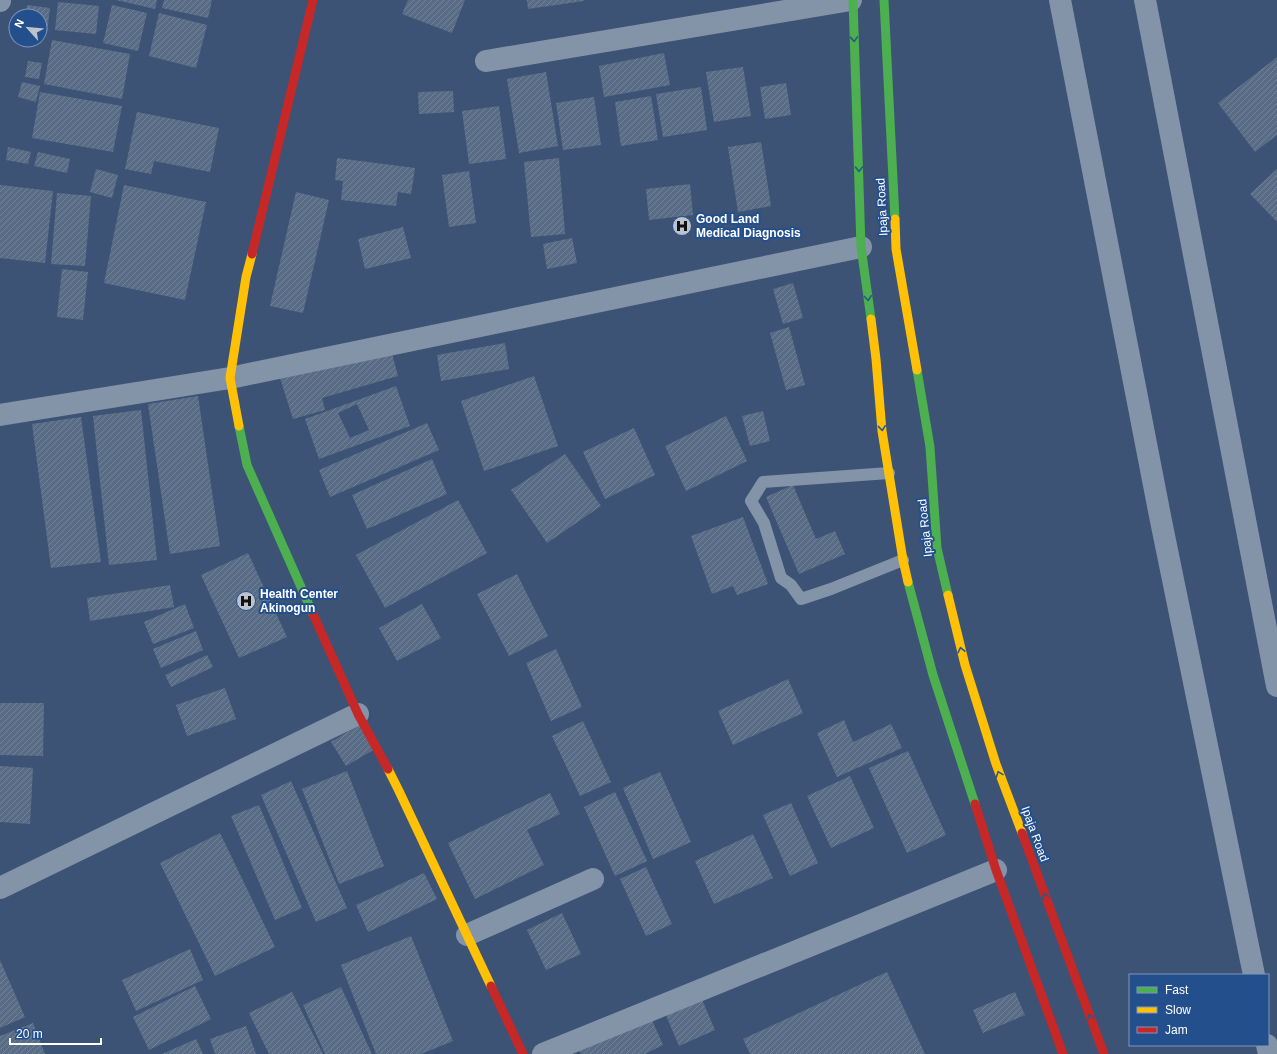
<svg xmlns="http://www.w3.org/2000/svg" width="1277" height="1054" font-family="Arial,sans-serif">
<defs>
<pattern id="building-hatch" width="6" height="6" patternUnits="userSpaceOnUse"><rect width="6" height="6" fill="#596c86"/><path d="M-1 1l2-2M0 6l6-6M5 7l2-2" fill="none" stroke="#728298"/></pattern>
</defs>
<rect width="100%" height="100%" fill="#3c5375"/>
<!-- building -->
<g fill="url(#building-hatch)" fill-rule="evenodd">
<path d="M116 0H157L155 9Z"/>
<path d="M164 0H212L208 18 162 8Z"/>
<path d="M408 0H465L452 33 402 14Z"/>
<path d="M527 0H584V1L528 9Z"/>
<path d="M58 2 99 6 96 34 55 30Z"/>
<path d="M27 5 50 8 47 32 40 31V16H26Z"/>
<path d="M112 5 147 13 138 51 103 43Z"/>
<path d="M159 13 207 25 196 68 149 56Z"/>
<path d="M52 40 130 54 122 99 44 84Z"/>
<path d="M664 53 670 85 604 97 599 66Z"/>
<path d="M1277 57V135L1255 152 1218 103Z"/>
<path d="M28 61 42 63 39 79 25 77Z"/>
<path d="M743 67 751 116 714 122 706 72Z"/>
<path d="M546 72 558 146 519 153 507 79Z"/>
<path d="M22 82 40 86 36 102 18 97Z"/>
<path d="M786 83 791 115 765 119 760 87Z"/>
<path d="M701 87 707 130 663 137 656 94Z"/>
<path d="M453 91 454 112 419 114 418 92Z"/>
<path d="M40 92 122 106 113 152 32 138Z"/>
<path d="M651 96 658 140 621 146 615 102Z"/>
<path d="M594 97 601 145 563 150 556 103Z"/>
<path d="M499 106 506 159 469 164 462 111Z"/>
<path d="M137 112 219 128 210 172 154 161 151 174 125 169Z"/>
<path d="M761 142 771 206 738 212 728 147Z"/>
<path d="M8 147 31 152 28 164 6 160Z"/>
<path d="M38 152 70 159 67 173 34 166Z"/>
<path d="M337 158 415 168 411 194 398 192 396 206 341 200 343 181 335 180Z"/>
<path d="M559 158 565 234 531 237 524 162Z"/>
<path d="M96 169 118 175 112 198 90 192Z"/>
<path d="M1277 169V222L1250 194Z"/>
<path d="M469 171 476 223 449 227 442 175Z"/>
<path d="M690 184 693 215 649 220 646 189Z"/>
<path d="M0 185 53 191 45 263 0 258Z"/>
<path d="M124 185 206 202 185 300 104 283Z"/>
<path d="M296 192 329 200 303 313 270 306Z"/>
<path d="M57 193 91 196 85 266 51 264Z"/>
<path d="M403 227 411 258 365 269 358 239Z"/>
<path d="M572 238 577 263 547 269 543 244Z"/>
<path d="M62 269 88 272 83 320 57 317Z"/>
<path d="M793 283 803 318 783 324 773 289Z"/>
<path d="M789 327 805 385 786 390 770 333Z"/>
<path d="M505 343 509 369 441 381 437 355Z"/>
<path d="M390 346 398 376 322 398 325 410 293 419 280 378Z"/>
<path d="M534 376 558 446 484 471 461 401Z"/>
<path d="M396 386 410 426 319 459 305 419ZM357 404 369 430 350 438 338 413Z"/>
<path d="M198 396 220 546 170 554 148 404Z"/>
<path d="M141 410 157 560 109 565 93 416Z"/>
<path d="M763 411 770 441 750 446 742 416Z"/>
<path d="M726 416 747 461 686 491 665 446Z"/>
<path d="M81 417 101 562 51 568 32 424Z"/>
<path d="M427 423 439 450 330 497 319 470Z"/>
<path d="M634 428 655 475 605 499 583 452Z"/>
<path d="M565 454 601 506 547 543 511 490Z"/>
<path d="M432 459 447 494 367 529 352 495Z"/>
<path d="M793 485 816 539 835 531 845 554 799 574 766 497Z"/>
<path d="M458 500 487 553 385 608 356 555Z"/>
<path d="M743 517 768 584 737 595 733 586 712 594 691 536Z"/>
<path d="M248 553 287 637 239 658 201 575Z"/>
<path d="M517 574 548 636 509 656 477 594Z"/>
<path d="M170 585 174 607 90 621 87 598Z"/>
<path d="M185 604 194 628 153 644 144 622Z"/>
<path d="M422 604 441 638 397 661 379 628Z"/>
<path d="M196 631 203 650 161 668 153 649Z"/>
<path d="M556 649 582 707 551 721 526 663Z"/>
<path d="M207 655 213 667 171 687 165 675Z"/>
<path d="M788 679 803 713 733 745 718 711Z"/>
<path d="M225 688 236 719 187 736 176 705Z"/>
<path d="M0 703H44L43 756 0 755Z"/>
<path d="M844 720 853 742 891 724 902 748 837 777 817 733Z"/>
<path d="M583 721 611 782 580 796 552 736Z"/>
<path d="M360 724 375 749 346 766 331 742Z"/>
<path d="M908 751 946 835 907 853 869 768Z"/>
<path d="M0 766 33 768 30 824 0 822Z"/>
<path d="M347 771 384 866 339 884 302 789Z"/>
<path d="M660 772 691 842 653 859 623 788Z"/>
<path d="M850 776 874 828 831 848 807 796Z"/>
<path d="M291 781 347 908 316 922 261 795Z"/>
<path d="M615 792 647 861 615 876 584 807Z"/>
<path d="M550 793 560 814 527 830 544 865 475 899 448 843Z"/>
<path d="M791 803 818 863 790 876 763 815Z"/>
<path d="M259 805 302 908 275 920 231 816Z"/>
<path d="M220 833 275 947 215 976 160 863Z"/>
<path d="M753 834 773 878 714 904 695 861Z"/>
<path d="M646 867 672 924 646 936 620 879Z"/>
<path d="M424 873 437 899 368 932 356 905Z"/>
<path d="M562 913 581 954 546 970 527 930Z"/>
<path d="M411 936 453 1041 421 1054H376L341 965Z"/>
<path d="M190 949 203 980 136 1011 122 980Z"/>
<path d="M0 960 25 1017 0 1028Z"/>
<path d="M887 972 925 1054H750L743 1039Z"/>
<path d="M195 986 211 1019 149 1050 133 1017Z"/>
<path d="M341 987 372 1054H325L303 1005Z"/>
<path d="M292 992 323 1054H269L249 1013Z"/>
<path d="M1015 992 1025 1015 983 1033 973 1010Z"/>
<path d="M701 997 715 1030 679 1046 665 1013Z"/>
<path d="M649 1013 663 1045 645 1054H581L577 1046Z"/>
<path d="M33 1023 45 1054H0V1036Z"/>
<path d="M246 1026 256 1054H215L210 1039Z"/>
<path d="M196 1039 203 1054H162Z"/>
</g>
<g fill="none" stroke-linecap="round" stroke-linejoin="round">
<!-- lane -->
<path stroke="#8394a9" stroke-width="12" d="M889 473 763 482 751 501 764 523 781 578 791 585 801 599 831 589 903 560"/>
<!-- street -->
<g stroke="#8394a9" stroke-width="22">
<path d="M1060 0 1161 521 1254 975"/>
<path d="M1145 0 1277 686"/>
<path d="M0 1V0"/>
<path d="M486 61 851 0"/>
<path d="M0 415 230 378 861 247"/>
<path d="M0 888 358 714"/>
<path d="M467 935 593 879"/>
<path d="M1267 1045 1269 1054"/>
<path d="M543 1054 996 870"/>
</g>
<!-- fast -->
<g stroke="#4caf50" stroke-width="9">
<path d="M853 0 861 247 871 319"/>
<path d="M884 0 895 219"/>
<path d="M917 370 930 447 937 548 948 595"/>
<path d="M239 426 247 465 313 614"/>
<path d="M908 582 933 675 975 804"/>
</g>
<!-- slow -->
<g stroke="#ffc107" stroke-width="9">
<path d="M895 219 896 249 917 370"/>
<path d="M871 319 876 359 882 431 903 560 908 582"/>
<path d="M239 426 230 378 246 277 252 254"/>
<path d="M948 595 965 665 996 764 1022 833"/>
<path d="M388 769 399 791 491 986"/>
</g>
<!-- jam -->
<g stroke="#c62828" stroke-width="9">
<path d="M252 254 313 0"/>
<path d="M313 614 358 714 388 769"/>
<path d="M975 804 996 870 1063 1054"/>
<path d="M1022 833 1104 1054"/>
<path d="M491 986 523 1054"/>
</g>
</g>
<!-- one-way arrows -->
<defs><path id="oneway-chevron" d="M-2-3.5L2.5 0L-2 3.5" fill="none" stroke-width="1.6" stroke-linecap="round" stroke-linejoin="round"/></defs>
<g stroke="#285987">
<use href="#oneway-chevron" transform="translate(854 39) rotate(88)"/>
<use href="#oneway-chevron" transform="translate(859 169) rotate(88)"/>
<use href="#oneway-chevron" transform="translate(868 298) rotate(83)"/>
<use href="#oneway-chevron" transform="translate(882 428) rotate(84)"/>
<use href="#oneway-chevron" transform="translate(961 650) rotate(-103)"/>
<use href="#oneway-chevron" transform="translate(999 774) rotate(-110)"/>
<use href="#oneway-chevron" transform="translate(1045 896) rotate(-110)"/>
<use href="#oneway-chevron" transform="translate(1090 1017) rotate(-110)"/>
</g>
<!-- icons -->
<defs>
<symbol id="hospital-disc" viewBox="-11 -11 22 22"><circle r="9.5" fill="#bbc3cf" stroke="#244f8d"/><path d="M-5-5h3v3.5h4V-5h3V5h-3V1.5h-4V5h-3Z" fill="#111"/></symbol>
</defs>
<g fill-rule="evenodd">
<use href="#hospital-disc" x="671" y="215" width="22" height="22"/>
<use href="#hospital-disc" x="235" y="590" width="22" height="22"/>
</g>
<g text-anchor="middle" stroke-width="4" stroke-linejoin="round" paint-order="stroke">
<!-- street labels -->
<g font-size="12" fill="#fff" stroke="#244f8d">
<text transform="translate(882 207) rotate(-93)" y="4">Ipaja Road</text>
<text transform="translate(925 528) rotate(-96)" y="4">Ipaja Road</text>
<text transform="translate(1035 834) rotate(70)" y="4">Ipaja Road</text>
</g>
<!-- poi labels -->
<g font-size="12" font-weight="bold" fill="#fff" stroke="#244f8d" text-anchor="start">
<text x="696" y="223">Good Land<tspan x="696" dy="14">Medical Diagnosis</tspan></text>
<text x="260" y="598">Health Center<tspan x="260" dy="14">Akinogun</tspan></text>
</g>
</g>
<!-- legend -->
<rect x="1129" y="974" width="140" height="72" fill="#244f8d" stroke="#7c95bb"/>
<rect x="1137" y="987" width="20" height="6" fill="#4caf50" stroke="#7c95bb"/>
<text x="1165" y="994" font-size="12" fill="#ffffff">Fast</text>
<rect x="1137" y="1007" width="20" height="6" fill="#ffc107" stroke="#7c95bb"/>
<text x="1165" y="1014" font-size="12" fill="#ffffff">Slow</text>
<rect x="1137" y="1027" width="20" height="6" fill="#c62828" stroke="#7c95bb"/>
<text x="1165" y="1034" font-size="12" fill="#ffffff">Jam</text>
<!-- north arrow -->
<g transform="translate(28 28) rotate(297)"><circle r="19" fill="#244f8d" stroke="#7c95bb"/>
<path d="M0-3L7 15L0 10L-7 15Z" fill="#bbc3cf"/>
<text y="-6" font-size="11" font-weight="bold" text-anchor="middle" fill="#ffffff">N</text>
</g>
<!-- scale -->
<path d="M10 1038v6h91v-6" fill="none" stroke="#ffffff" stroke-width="2"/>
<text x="16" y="1038" font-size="12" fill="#ffffff" stroke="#244f8d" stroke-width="3" paint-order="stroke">20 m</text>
</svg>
